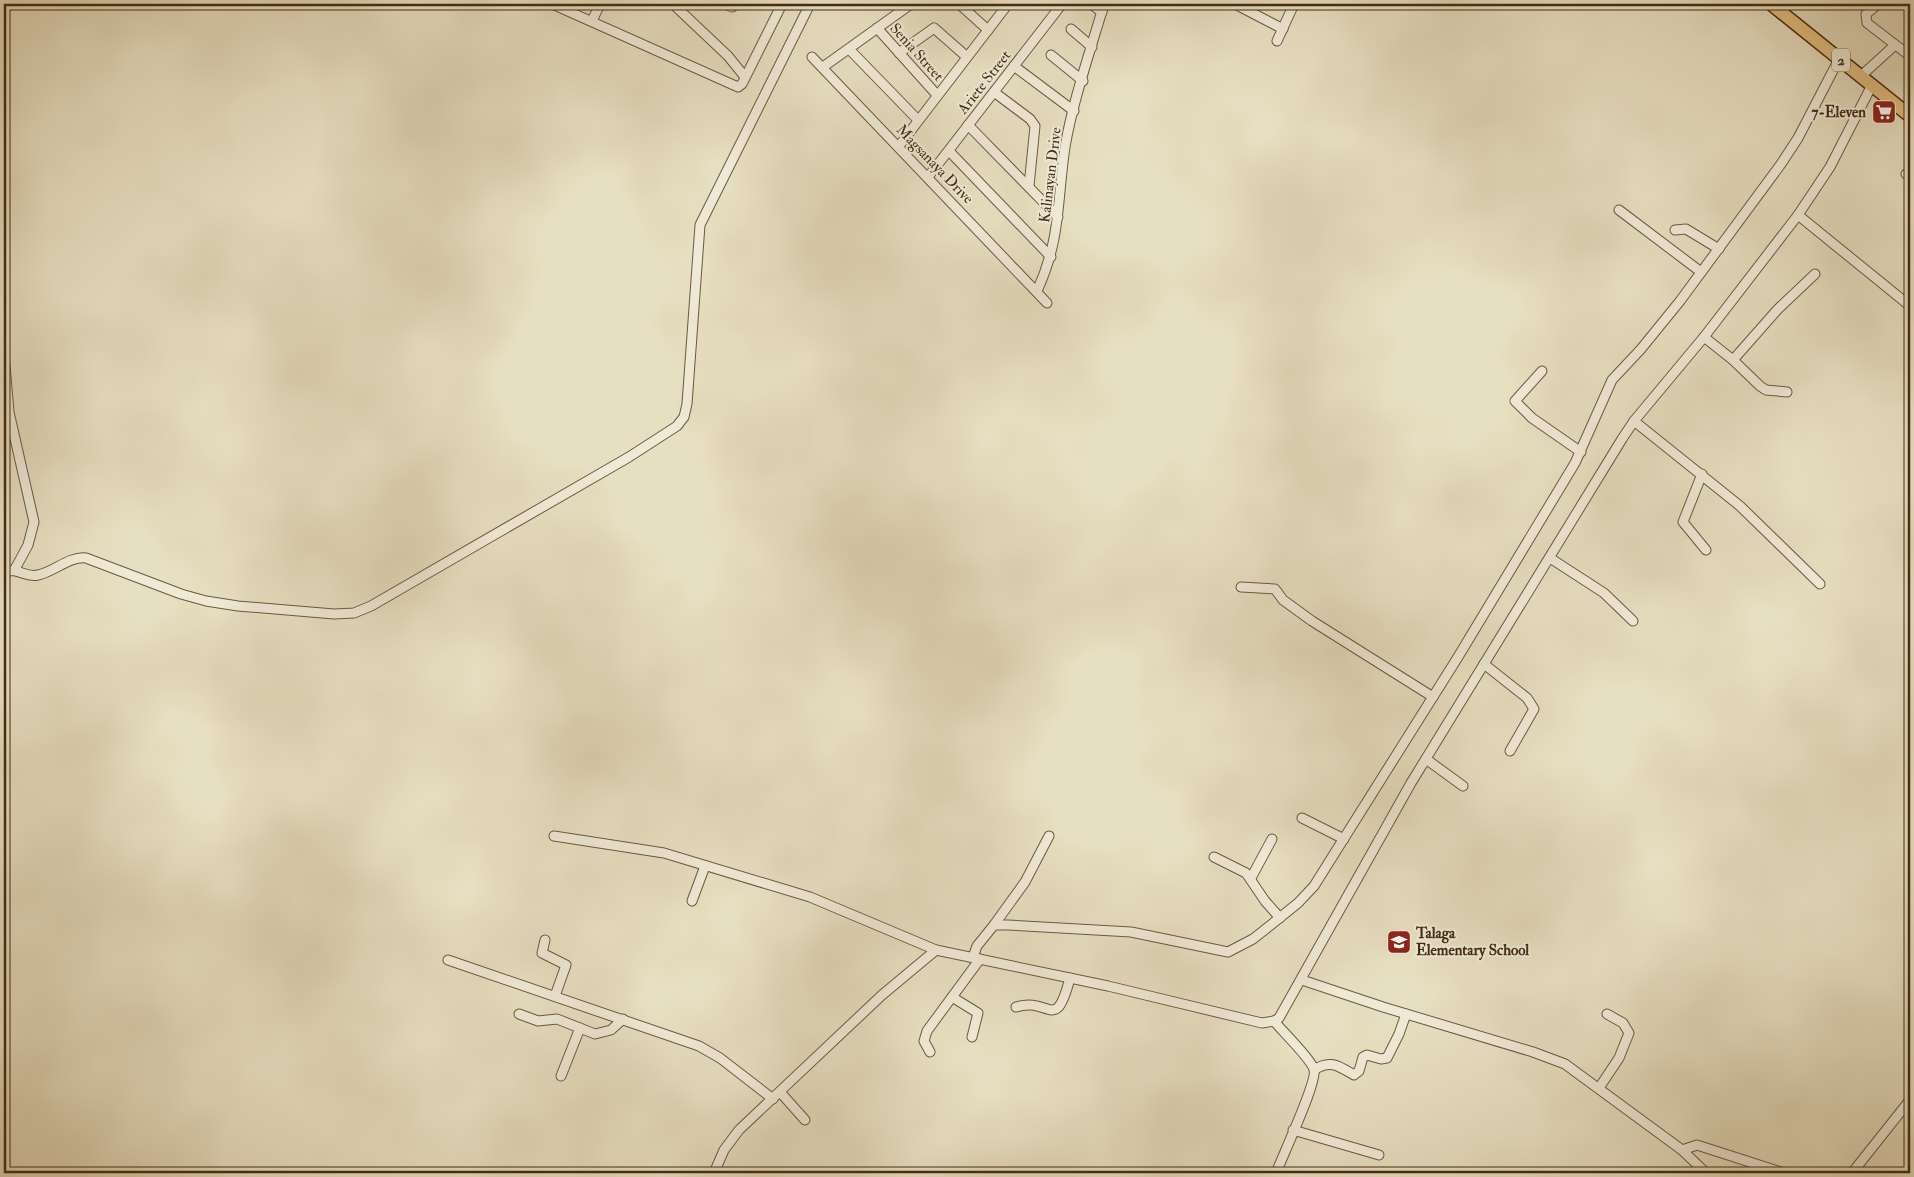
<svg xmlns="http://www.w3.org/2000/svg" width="1914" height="1177" font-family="'IM FELL Double Pica',serif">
<rect width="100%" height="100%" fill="#e7dfc1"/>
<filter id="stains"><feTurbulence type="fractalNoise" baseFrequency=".004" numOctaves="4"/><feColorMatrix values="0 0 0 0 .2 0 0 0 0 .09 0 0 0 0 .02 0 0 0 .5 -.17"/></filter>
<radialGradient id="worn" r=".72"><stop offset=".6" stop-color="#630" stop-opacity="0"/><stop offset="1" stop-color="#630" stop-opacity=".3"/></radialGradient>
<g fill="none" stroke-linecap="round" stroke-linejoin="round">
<defs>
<g id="minor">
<path d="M552 4 738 87 742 84 782 4"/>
<path d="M673 4 728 56 745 77"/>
<path d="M725 4 732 7 736 4"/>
<path d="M959 4 988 30"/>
<path d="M1091 4 1102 12"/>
<path d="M1235 4 1283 29"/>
<path d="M1878 4 1866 14 1867 23 1910 56"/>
<path d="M592 21 600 4"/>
<path d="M877 28 937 95"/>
<path d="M1071 29 1092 47"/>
<path d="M1277 41 1294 4"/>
<path d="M849 49 918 120"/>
<path d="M899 53 934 28 967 57"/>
<path d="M1051 55 1083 81"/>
<path d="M812 57 1047 303"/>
<path d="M1014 66 1074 111"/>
<path d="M823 67 911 4"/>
<path d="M1861 76 1895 45"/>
<path d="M994 92 1030 119 1035 126 1029 186"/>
<path d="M968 125 1058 217"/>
<path d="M899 146 1008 4"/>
<path d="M949 151 1051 257"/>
<path d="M1906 174 1910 175"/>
<path d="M928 177 1062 4"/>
<path d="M1619 210 1701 272"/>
<path d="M1798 215 1910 306"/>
<path d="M1675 230 1686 229 1719 249"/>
<path d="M1037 291C1061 239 1057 201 1065 147 1073 100 1091 49 1104 4"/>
<path d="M1704 337 1733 360 1760 386 1766 390 1787 392"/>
<path d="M4 354 9 412 34 522 28 545 15 569"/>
<path d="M1733 360 1778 309 1815 274"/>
<path d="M1542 371 1515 401 1532 418 1581 452"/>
<path d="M1634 421 1740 506 1820 584"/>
<path d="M1702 474 1683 522 1706 550"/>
<path d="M1550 558 1604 593 1633 621"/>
<path d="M4 572C19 567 24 578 38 575 54 572 69 556 86 558L181 594 206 601 238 606 334 614 354 613 371 606 629 457 677 426 684 417 687 404 700 225 810 4"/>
<path d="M1241 587 1275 589 1283 600 1312 621 1433 697"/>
<path d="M1484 664 1527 698 1534 709 1510 751"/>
<path d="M1426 759 1463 786"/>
<path d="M1302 818 1344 839"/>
<path d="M554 836 664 853 810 897 936 950"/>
<path d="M1214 857 1246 873 1265 901 1280 918"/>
<path d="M1251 878 1272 839"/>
<path d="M692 901 705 866"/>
<path d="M994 925 1025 882 1049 836"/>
<path d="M545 940 542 953 566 965 555 996"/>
<path d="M973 957 977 946 994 925H1008L1131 932 1228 952 1253 939 1272 924 1298 903 1314 886 1458 657 1575 463 1612 380 1641 349 1680 301 1781 164 1798 138 1839 59"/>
<path d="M448 960 699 1046 720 1058 773 1099"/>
<path d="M1302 980 1383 1007 1533 1052 1565 1064 1682 1150 1706 1173"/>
<path d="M952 997 978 1013 972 1037"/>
<path d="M1016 1007C1050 996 1055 1035 1070 978"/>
<path d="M519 1014 538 1021 557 1019 595 1034 611 1030 623 1019"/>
<path d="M1274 1021C1283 1032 1310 1058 1314 1069 1318 1081 1282 1157 1276 1173"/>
<path d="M930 1052 924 1041 927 1031 980 959"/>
<path d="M1314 1070C1330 1059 1339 1066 1354 1075L1359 1071 1363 1057 1367 1055 1381 1059 1387 1058 1399 1034 1406 1014"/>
<path d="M561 1076 580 1028"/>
<path d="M1599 1088 1619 1058 1629 1033 1623 1023 1607 1014"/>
<path d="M780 1092 805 1120"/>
<path d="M1293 1130 1379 1155"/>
<path d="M1682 1150 1697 1145 1784 1173"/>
<path d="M714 1173 724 1150 739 1130 882 995 936 950 1108 986 1262 1023 1274 1021 1279 1018 1411 783 1622 439 1634 421 1704 337 1798 215 1830 167 1872 85"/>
<path d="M1852 1173 1910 1100"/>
</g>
<path id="highway" d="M1771 4 1910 116"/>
</defs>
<!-- minor casing -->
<use href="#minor" stroke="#6c593e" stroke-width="11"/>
<!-- highway casing -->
<use href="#highway" stroke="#432c13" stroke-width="15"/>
<!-- minor -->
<use href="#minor" stroke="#efead7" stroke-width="9"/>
<!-- highway -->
<use href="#highway" stroke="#e4c080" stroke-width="12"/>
</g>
<!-- icons -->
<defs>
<symbol id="supermarket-square" viewBox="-11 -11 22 22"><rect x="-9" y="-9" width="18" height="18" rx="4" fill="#8f2418" stroke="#efead7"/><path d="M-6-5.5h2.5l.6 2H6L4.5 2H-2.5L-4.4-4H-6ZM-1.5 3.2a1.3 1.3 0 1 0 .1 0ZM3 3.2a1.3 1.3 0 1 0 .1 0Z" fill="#fff"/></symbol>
<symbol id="school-square" viewBox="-11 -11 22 22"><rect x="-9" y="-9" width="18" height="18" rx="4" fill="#8f2418" stroke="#efead7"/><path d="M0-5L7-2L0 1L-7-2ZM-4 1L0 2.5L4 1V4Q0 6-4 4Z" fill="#fff"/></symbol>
</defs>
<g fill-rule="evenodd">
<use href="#supermarket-square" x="1870" y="98" width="28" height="28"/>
<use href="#school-square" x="1385" y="928" width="28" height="28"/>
</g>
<g text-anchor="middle" stroke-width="4" stroke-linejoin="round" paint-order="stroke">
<!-- shield labels -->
<rect fill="#efead7" stroke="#77654e" stroke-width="1" x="1832" y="48.5" width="18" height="23" rx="4"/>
<g font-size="14" font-weight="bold" fill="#432c13">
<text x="1841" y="65">2</text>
</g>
<!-- street labels -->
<g font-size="15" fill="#432c13" stroke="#efead7">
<text transform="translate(917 52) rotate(48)" y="5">Senia Street</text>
<text transform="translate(984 82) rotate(-52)" y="5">Ariete Street</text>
<text transform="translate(935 164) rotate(46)" y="5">Magsanaya Drive</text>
<text transform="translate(1050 175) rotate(-83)" y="5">Kalinayan Drive</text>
</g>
<!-- poi labels -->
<g font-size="15" font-weight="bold" fill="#432c13" stroke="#efead7" text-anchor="end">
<text x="1866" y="117">7-Eleven</text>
<text x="1416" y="938" text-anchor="start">Talaga<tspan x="1416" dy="17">Elementary School</tspan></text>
</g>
</g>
<!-- margin -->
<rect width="1914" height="1177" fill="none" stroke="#e7dfc1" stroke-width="20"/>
<rect x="5" y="5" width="1904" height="1167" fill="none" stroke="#432c13" stroke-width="2.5"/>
<rect x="10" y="10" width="1894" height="1157" fill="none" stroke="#432c13"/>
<rect width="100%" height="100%" filter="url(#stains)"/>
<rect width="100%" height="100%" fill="url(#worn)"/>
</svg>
